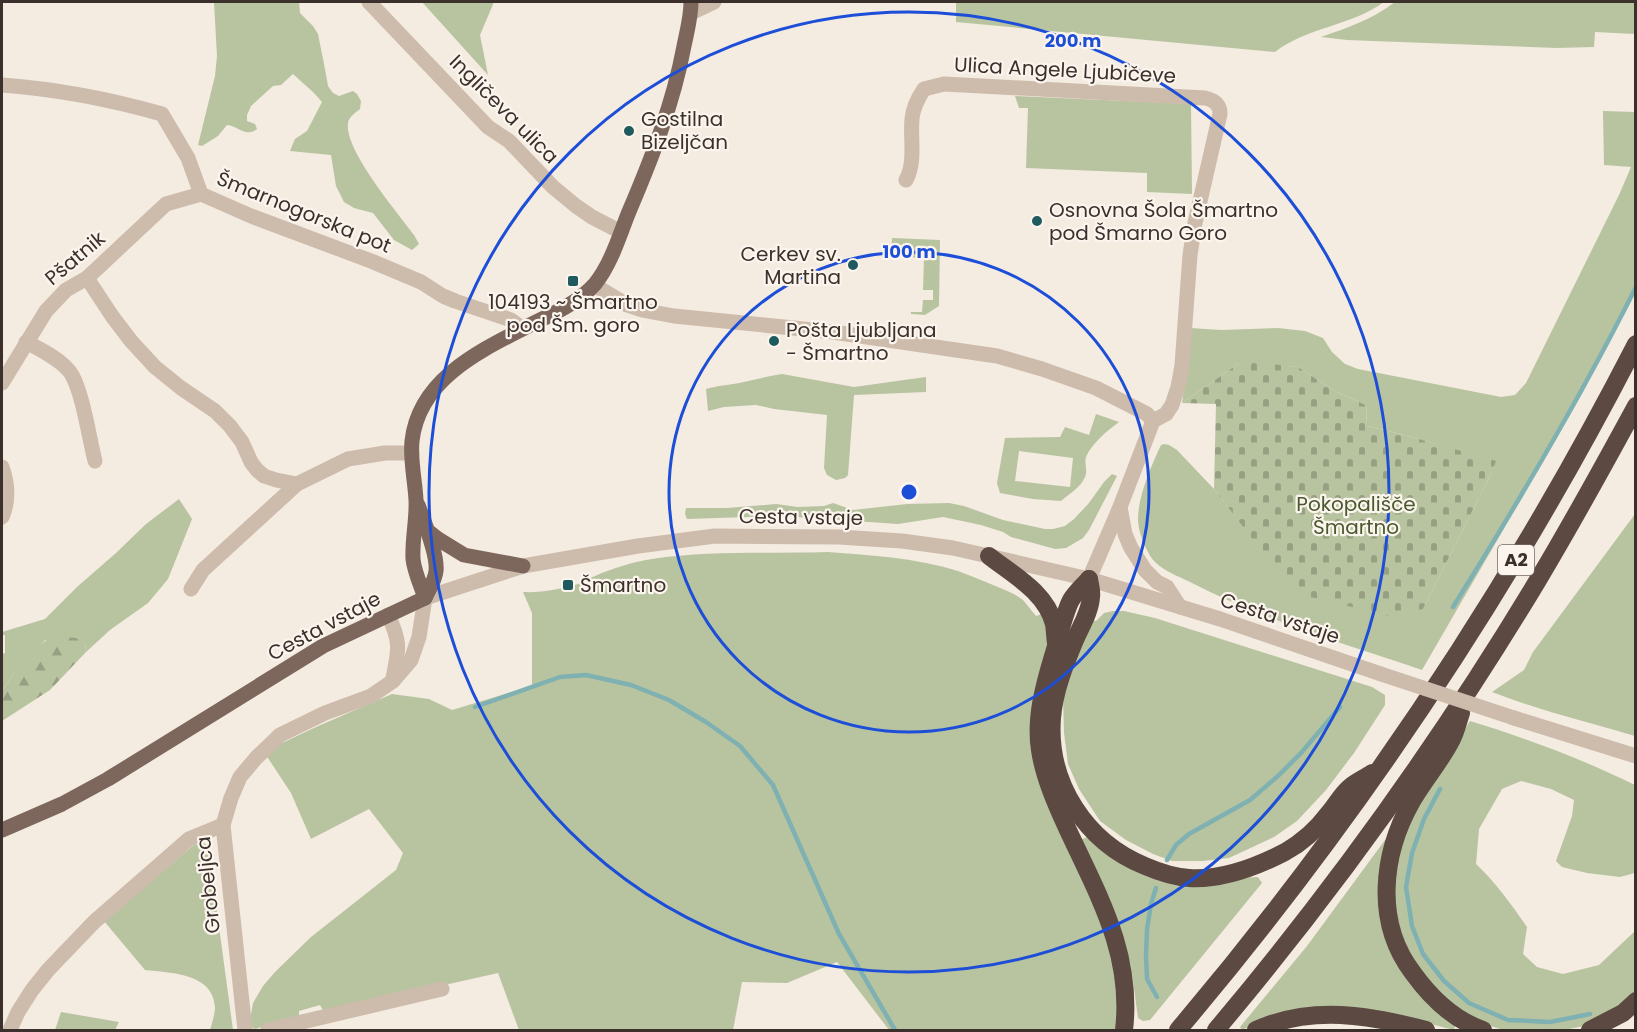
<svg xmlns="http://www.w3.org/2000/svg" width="1637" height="1032" font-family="Poppins,sans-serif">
<defs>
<pattern id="forest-firs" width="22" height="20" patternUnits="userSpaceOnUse" patternTransform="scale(1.5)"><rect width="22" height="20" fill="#b8c4a0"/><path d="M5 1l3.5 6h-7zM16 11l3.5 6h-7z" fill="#97a083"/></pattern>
<pattern id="cemetery-stones" width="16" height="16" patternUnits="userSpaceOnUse" patternTransform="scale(1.5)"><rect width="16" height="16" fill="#b8c4a0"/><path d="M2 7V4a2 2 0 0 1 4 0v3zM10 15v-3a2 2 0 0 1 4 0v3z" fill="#97a083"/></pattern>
</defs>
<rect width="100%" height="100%" fill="#f4ebe1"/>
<!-- green -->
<g fill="#b8c4a0" fill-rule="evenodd">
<path d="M214 2H299L300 13 313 26 318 34 325 69 328 86 333 93 339 96 353 91 357 94 361 101 360 109C355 113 349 117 348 123 344 150 398 213 414 235L419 244 412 250 394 240 373 213 354 208 344 202 336 186 331 155 290 151 295 139 307 131 322 102 314 93 293 74 281 85 273 86 251 106 247 115V121L255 124 257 129C245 138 239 126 227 125L218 136 202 146 198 145 215 76 217 56Z"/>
<path d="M422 2H494L480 35 488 75Z"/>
<path d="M956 2H1384C1351 26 1307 27 1275 52L956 22Z"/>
<path d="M1395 2H1635V34L1595 32 1594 47 1556 48 1347 40 1321 37C1347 28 1373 19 1395 2Z"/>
<path d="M1015 96 1191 104 1192 194 1147 192V173L1026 168 1028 108H1019Z"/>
<path d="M1603 111 1635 112V286L1583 392 1422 670C1344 644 1264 620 1190 582 1176 575 1157 569 1149 554 1144 545 1138 530 1138 520 1138 495 1151 467 1161 445L1164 444 1169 445 1177 450 1214 489 1264 553 1423 609 1491 474 1493 461 1405 435 1367 426 1366 405 1335 391 1298 367 1239 363 1182 403 1186 377 1190 328 1221 330 1278 328 1305 331 1323 338 1332 352 1345 364 1358 369 1501 397 1515 395 1526 383 1619 195 1631 167 1604 165Z"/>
<path d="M892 238 940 240 939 306 925 315 911 314V312H922L923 300H933V290H923L924 258 891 256Z"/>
<path d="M782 374 854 387 926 377V392L854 395 848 475 845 478 836 480 827 475 824 468 827 415 774 409 756 405 724 407 708 411 706 389C719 385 732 385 744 382 757 379 769 376 782 374Z"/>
<path d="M1096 414 1119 422C1107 431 1092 443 1086 457 1084 463 1088 471 1085 477 1081 487 1069 494 1061 501L1033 499 1000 493 997 483 1005 438 1060 437 1065 427 1089 435ZM1019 451 1073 458 1070 487 1015 481Z"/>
<path d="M1112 474 1117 476 1089 530 1083 538 1066 548 1055 549 1011 537 1003 532 981 525 943 517 898 524 782 516 687 519 685 514 686 508H727L776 504 798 507 824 506 833 503 853 510 907 504 949 503 964 506 1003 520 1045 529H1053L1065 526 1074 519 1089 503 1104 482Z"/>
<path d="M179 499 192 519 168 579 148 603 110 630 86 652 85 643 45 640 13 675 4 688H2V654L5 653V635H2V632L45 619 77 587 116 553 146 524Z"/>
<path d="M1635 514V736C1588 722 1538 710 1492 692L1524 670 1533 652Z"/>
<path d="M828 552C871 555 916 558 958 571 977 578 996 586 1014 594L1023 600 1036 616 1042 614 1047 629 1049 642 1035 705 1111 944 1119 1011 1115 1030H889L837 962 787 983 742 982 733 1030H519L498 973 324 1012 320 1005 299 1011V1017L255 1029 249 1026 253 1003 263 986 275 972 311 937 396 870 403 853 369 809 311 839 291 793 266 755 282 743 316 727 392 694 429 699 452 710 532 686V613L523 592C541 593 561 589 578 584 584 582 589 578 595 576 613 568 633 562 652 559 710 550 769 554 828 552Z"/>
<path d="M1113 611H1124L1155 618 1372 687 1385 695V705L1354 753 1326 790 1297 821 1274 837 1229 858 1203 861H1172L1153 854 1126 840 1100 821 1079 789 1068 764 1064 733 1063 698 1076 652 1091 620 1096 621 1104 613Z"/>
<path d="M1470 721C1526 738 1582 759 1635 785V873L1620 877 1587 873 1562 867 1556 861 1572 816 1574 800 1551 789 1521 781 1502 789 1479 829 1476 864C1496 883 1511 904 1527 927L1523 954 1537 967 1563 974 1599 965 1635 931V991L1620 1006 1584 1026 1564 1030 1500 1029 1479 1022 1450 1005 1410 957 1396 918 1393 877 1406 827Z"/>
<path d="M1087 837 1111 856 1240 878 1258 877 1262 883 1150 1020 1143 1021 1138 1018 1131 966 1121 931 1080 840Z"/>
<path d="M1385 840 1388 841 1378 882 1428 1002 1455 1026 1454 1030 1419 1021 1279 1014 1242 1030 1240 1027 1307 946Z"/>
<path d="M203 843 210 846 212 875 233 1030H210C212 1023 215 1014 215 1007 213 973 171 973 145 970L104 921 194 845Z"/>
<path d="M61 1012 119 1022 115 1030H55Z"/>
</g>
<!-- forest -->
<path fill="url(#forest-firs)" d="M54 636 76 638 85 643 86 652 50 690 2 721V688H4C16 671 35 644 54 636Z"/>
<!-- cemetery -->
<path fill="url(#cemetery-stones)" d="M1256 362 1298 367 1335 391 1366 405 1367 426 1405 435 1496 461 1491 474 1423 609 1389 616 1294 593 1214 489 1216 404 1182 403 1239 363Z"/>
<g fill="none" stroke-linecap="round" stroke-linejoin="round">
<!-- stream -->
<g stroke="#7fb0b2" stroke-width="4.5">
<path d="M1453 607C1518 503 1581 397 1636 287"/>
<path d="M475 707 560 677 586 675 631 685 669 700 706 722 740 746 773 785 839 934 895 1030"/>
<path d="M1440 789 1424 819 1412 853 1406 887 1412 926 1423 954 1444 981 1469 1003 1508 1020 1550 1022 1590 1014"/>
<path d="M1167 860 1176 845 1189 834 1250 800 1278 776 1301 753 1340 707"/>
<path d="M1156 888 1151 904 1147 929 1146 955 1147 979 1157 997"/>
</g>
<!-- minor -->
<g stroke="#cdbbac" stroke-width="15">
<path d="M369 2 488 127 509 141 553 187 576 206 592 217 621 232"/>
<path d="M691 13 714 2"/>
<path d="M2 85C56 89 109 99 162 114L188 158 201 194 251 216 371 261 421 282 443 296 455 301 511 320 523 329"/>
<path d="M906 180C916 162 910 138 912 119 913 107 918 98 924 89L944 84 1205 98C1214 100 1220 104 1220 114L1195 223 1190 255 1182 365 1178 387 1172 405 1166 414 1153 421"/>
<path d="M87 278 112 316 131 341 155 367 181 388 215 411 230 426 242 442 251 462 257 470 264 476 276 480 297 484 348 459 385 453H412"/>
<path d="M594 285 627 305 642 310 674 316 833 332 997 356 1042 369 1096 388 1147 414 1153 421"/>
<path d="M26 342C40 349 64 361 72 375 83 395 89 437 95 461"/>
<path d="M2 383 46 311 66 290 87 278 166 204 201 194"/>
<path d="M2 467C8 484 9 501 2 517"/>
<path d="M1120 507 1125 534 1131 548 1145 570 1157 582 1167 587 1180 607"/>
<path d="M1089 579 1120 507 1153 421"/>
<path d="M191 589 203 570 297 484"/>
<path d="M388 615C401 642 399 649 393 678"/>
<path d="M1514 718 1636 756"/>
<path d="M10 1030 18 1012 32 990 48 970 94 922 189 839 223 825"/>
<path d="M245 1030 223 825 231 798 240 777 256 758 280 735 325 713 371 696 393 681 411 660 419 637 425 598 523 566 638 546 715 536 839 537 902 541 953 548 1089 579 1220 619 1381 674"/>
<path d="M268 1030 442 989"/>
</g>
<!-- major -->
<g stroke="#7d675c" stroke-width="15">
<path d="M418 505C424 521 438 555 436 571 435 581 429 589 425 598"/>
<path d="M429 532 438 539 464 555 523 566"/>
<path d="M425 598C421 586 414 571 413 559 412 539 417 519 416 500 415 480 410 460 412 441 419 377 484 349 534 323 555 313 579 302 595 284 611 264 619 237 628 214 651 160 673 105 684 46 687 31 691 17 691 2"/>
<path d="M2 830 62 804 108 779 323 646 425 598"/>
</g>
<!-- highway -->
<g stroke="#5c4a42" stroke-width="18">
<path d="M989 556C1013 575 1046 592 1054 624 1055 630 1055 637 1056 643"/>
<path d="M1089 579C1090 585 1092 591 1091 597 1090 612 1081 626 1075 640 1065 664 1054 691 1052 718 1047 783 1086 842 1145 866 1159 872 1174 877 1189 878 1222 880 1256 867 1285 852 1303 842 1317 829 1329 813 1336 805 1341 795 1349 788 1355 782 1365 778 1372 773"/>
<path d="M1089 579C1083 586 1076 592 1071 600 1064 613 1058 641 1053 656 1044 686 1035 719 1040 750 1044 777 1056 804 1067 828 1098 895 1133 954 1124 1030"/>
<path d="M1461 713C1458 722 1456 731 1452 739 1441 761 1424 780 1412 801 1382 854 1374 922 1413 973 1431 998 1454 1020 1483 1030"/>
<path d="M1178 1030C1356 820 1510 589 1636 344"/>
<path d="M1216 1030C1334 890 1443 738 1538 580 1572 523 1604 465 1636 406"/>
<path d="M1256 1030C1312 1005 1369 1015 1426 1030"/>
<path d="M1590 1030 1623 1013 1636 1001"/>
</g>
<!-- minor-bridge -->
<path stroke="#cdbbac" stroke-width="15" d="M1381 674 1514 718"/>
</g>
<!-- distance rings -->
<g fill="none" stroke="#1d4ed8" stroke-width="3">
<circle cx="909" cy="492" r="240"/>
<circle cx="909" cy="492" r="480"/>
</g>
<!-- markers -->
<g fill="#1f5a5e" stroke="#fbf5ee" stroke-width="2">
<circle cx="629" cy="131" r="6"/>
<circle cx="1037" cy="221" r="6"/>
<circle cx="853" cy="265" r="6"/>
<rect x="567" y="275" width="12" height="12" rx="3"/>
<circle cx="774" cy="341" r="6"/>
<rect x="562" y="579" width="12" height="12" rx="3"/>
</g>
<g text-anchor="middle" stroke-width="4.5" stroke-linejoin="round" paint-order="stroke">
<!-- shield labels -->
<rect fill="#fbf5ee" stroke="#756b66" stroke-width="1.5" x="1498" y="545" width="36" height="30" rx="4.5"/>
<g font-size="18" font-weight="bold" fill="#3b302b">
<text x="1516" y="566">A2</text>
</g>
<!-- street labels -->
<g font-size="20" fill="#3b302b" stroke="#fbf5ee">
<text transform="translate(1065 70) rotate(3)" y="7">Ulica Angele Ljubičeve</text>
<text transform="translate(504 109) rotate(45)" y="7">Ingličeva ulica</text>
<text transform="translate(304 212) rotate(22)" y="7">Šmarnogorska pot</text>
<text transform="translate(75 258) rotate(-40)" y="7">Pšatnik</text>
<text transform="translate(801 517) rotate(1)" y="7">Cesta vstaje</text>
<text transform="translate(1280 618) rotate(18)" y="7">Cesta vstaje</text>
<text transform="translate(324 626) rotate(-28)" y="7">Cesta vstaje</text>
<text transform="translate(208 885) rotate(-96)" y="7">Grobeljca</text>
</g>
<!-- poi labels -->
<g font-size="20" fill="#3b302b" stroke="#fbf5ee" text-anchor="start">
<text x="641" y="126">Gostilna<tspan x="641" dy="23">Bizeljčan</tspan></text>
<text x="1049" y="217">Osnovna Šola Šmartno<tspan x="1049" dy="23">pod Šmarno Goro</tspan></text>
<text x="841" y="261" text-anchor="end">Cerkev sv.<tspan x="841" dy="23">Martina</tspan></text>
<text x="573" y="309" text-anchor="middle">104193 ~ Šmartno<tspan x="573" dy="23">pod Šm. goro</tspan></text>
<text x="786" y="337">Pošta Ljubljana<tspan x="786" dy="23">- Šmartno</tspan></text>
<text x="580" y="592">Šmartno</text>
</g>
<!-- park labels -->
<g font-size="20" fill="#4a5a2e" stroke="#fbf5ee">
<text x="1356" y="511">Pokopališče<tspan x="1356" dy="23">Šmartno</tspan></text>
</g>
</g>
<circle cx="909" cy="492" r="9" fill="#1d4ed8" stroke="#fbf5ee" stroke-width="3"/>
<g font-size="18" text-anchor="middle" font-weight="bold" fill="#1d4ed8" stroke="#fbf5ee" stroke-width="4.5" stroke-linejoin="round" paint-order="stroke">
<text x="1073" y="47">200 m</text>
<text x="909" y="258">100 m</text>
</g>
<!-- border -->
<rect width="1637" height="1032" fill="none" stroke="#3b302b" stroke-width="6"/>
</svg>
